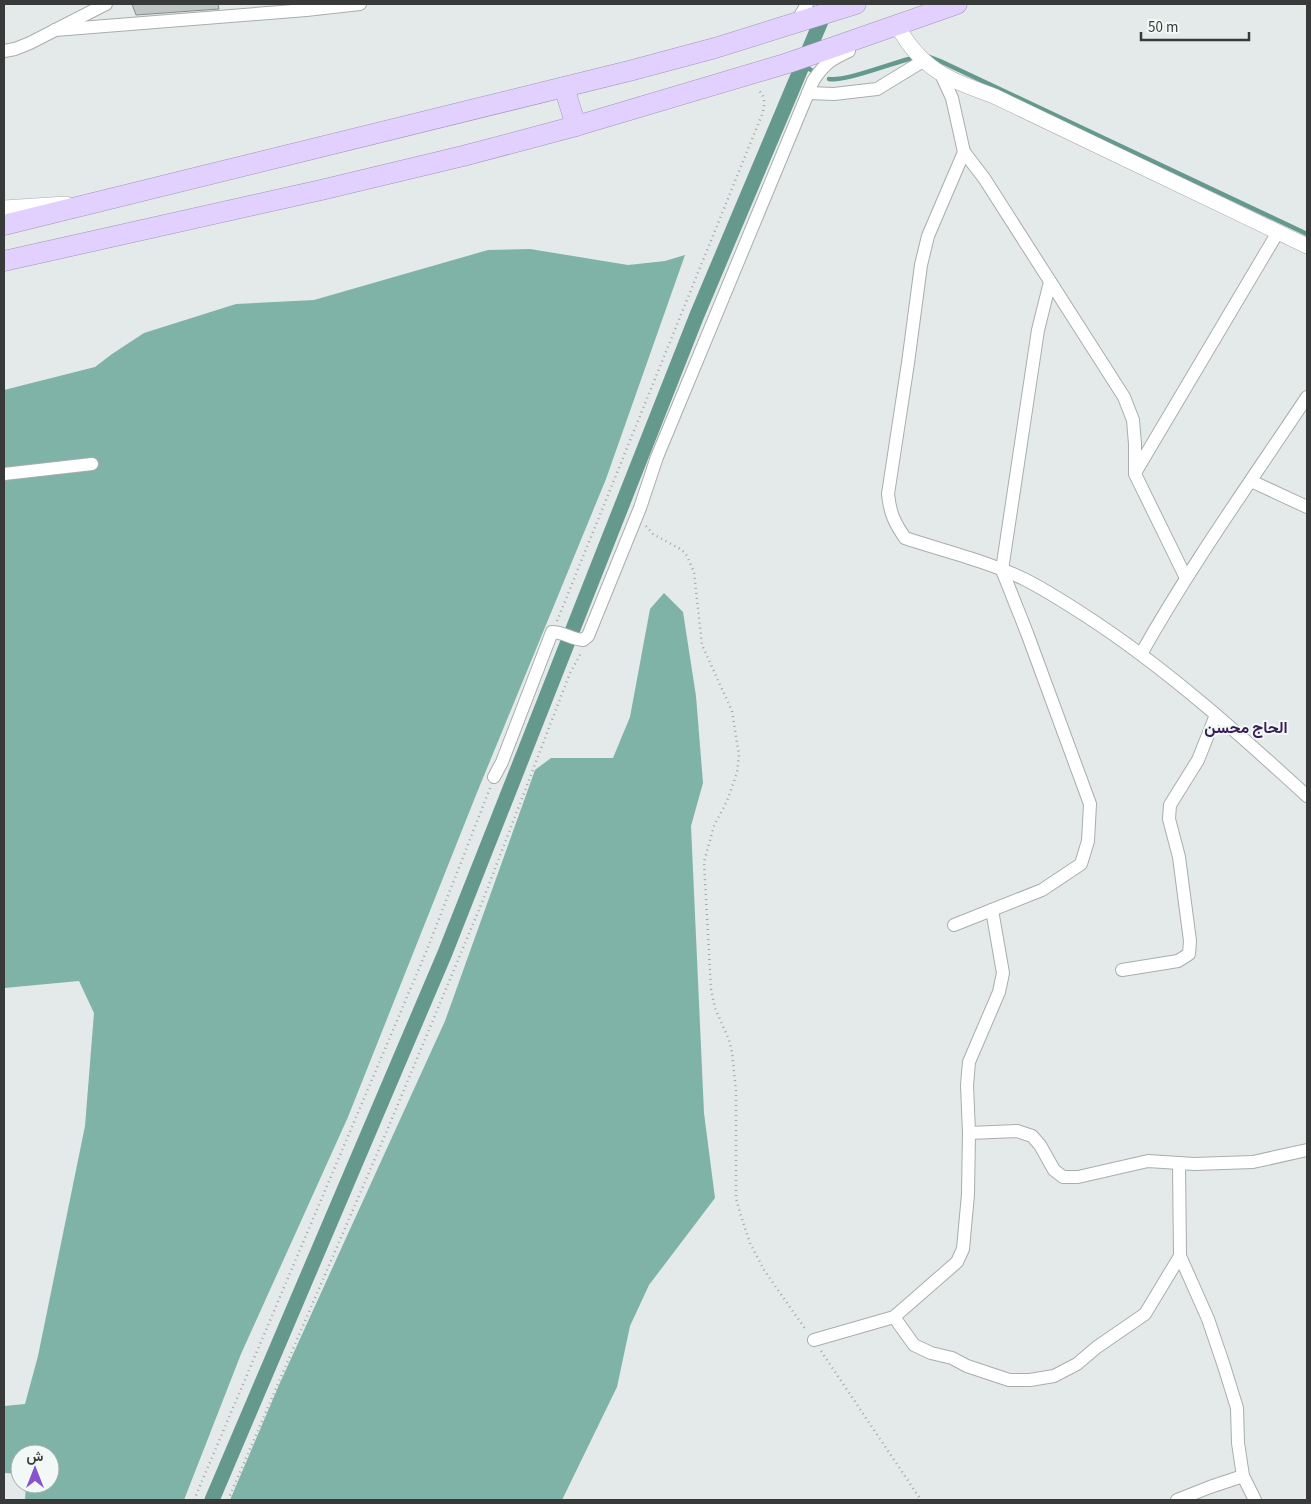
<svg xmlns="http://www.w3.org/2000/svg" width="1311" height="1504" font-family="'Source Sans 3',Vazirmatn,sans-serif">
<rect width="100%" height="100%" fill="#e4eae9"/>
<!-- forest -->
<g fill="#7fb3a7">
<path d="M530 249 628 265 665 261 685 255 606 479 476 795 348 1117 241 1354 184 1500H25L26 1484H50V1454H20V1474L4 1473V1406L25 1404 38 1356 85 1126 94 1013 79 981 4 988V390L95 367 112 354 144 333 236 304 314 300 488 250Z"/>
<path d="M664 593 683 612 696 696 703 783 691 826 704 1113 715 1198 649 1285 630 1326 617 1387 562 1500H230L279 1385 445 1021 535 770 551 758H613L630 717 650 609Z"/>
</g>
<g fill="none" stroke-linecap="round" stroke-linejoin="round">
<!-- stream -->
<g stroke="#65998e" stroke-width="4.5">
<path d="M927 56 940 61 1307 234"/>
<path d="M804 66 811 70"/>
<path d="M829 79C846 82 896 61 917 57"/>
</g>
<!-- canal -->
<path stroke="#65998e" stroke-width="15" d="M212 1500 445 953 697 315 827 7"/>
</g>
<!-- building -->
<path fill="#c1c7c6" stroke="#878d8b" d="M132 4H218L219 9 136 15Z"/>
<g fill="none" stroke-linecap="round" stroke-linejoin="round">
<defs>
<g id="minor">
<path d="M304 4 306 10 360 4"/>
<path d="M796 23 807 4"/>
<path d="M55 30 306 10"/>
<path d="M4 51 15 49 30 43 106 4"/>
<path d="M941 74 952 98 964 152 984 178 1124 397 1133 420 1135 444V474L1186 578"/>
<path d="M808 93 834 94 877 89 923 61"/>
<path d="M964 152 928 236 921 265 908 363 888 494C890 513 894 522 905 538 944 551 987 561 1024 579 1046 590 1066 603 1086 616 1166 668 1237 732 1307 796"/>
<path d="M1135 473 1278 232"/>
<path d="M4 474 92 464"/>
<path d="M1251 481 1307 507"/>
<path d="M1141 654C1191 565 1251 481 1307 397"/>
<path d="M494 777 502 762 552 632C563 632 572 639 583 640L588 636 640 508 657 457 813 81C824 64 831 59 849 51"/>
<path d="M954 925 1042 890 1081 864 1088 841 1090 804 1027 633 1002 570 1038 330 1050 282"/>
<path d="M1122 970 1178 961 1189 954 1190 941 1179 857 1169 819 1170 805 1198 760 1216 715"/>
<path d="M969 1133 1017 1131 1032 1136 1040 1145 1054 1170 1063 1177H1078L1148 1161 1194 1164 1253 1162 1307 1150"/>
<path d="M1179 1163 1180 1256 1208 1319 1224 1366 1237 1408 1238 1443 1243 1476 1255 1500"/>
<path d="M894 1317 914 1345 931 1353 952 1358 967 1366 1009 1380H1030L1054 1376 1077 1364 1097 1347 1145 1314 1180 1256"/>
<path d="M814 1340 894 1317 957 1262 963 1249 968 1194 969 1133 967 1085 969 1062 999 992 1003 973 992 910"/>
<path d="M1177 1500 1210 1487 1243 1476"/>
</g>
<g id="tertiary">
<path d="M897 25C921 70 950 80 994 96L1307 246"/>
<path d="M4 208 66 204"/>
</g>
<g id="trunk">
<path d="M564 87 576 126"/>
<path d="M4 225 629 71 715 48 856 4"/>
<path d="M4 261 321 190 463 156 576 126 788 63 957 4"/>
</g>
</defs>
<!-- minor casing -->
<use href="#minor" stroke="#a8aeac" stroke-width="14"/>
<!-- tertiary casing -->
<use href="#tertiary" stroke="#a8aeac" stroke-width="16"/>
<!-- trunk casing -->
<use href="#trunk" stroke="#a194ba" stroke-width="21"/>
<!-- path -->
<g stroke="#a3a7a6" stroke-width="2.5" stroke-dasharray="1 4" stroke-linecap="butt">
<path d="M646 526 653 534 682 550 687 556 694 572 702 645 732 711 739 755 737 773 727 801 714 826 704 862 711 989 715 1008 729 1040 732 1052 736 1092V1198L740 1213 750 1243 764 1270 806 1330"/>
<path d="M557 621 763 112C765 101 765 97 758 89"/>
<path d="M821 1351 921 1500"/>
<path d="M194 1500 426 952 490 788"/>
<path d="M228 1500 386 1133 483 900 570 673 581 653"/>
</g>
<!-- minor -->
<use href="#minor" stroke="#fff" stroke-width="12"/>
<!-- tertiary -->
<use href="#tertiary" stroke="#fff" stroke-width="15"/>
<!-- trunk -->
<use href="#trunk" stroke="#e2d0ff" stroke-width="20"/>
</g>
<g text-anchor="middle" stroke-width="4" stroke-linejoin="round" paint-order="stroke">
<!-- quarter labels -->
<g font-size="16" font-weight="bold" fill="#381e58" stroke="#f1f8f6">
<text x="1246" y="733">الحاج محسن</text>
</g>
</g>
<!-- border -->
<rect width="1311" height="1504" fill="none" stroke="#383a39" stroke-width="10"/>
<!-- north arrow -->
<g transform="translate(35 1469)"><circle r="24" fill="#f1f8f6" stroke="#a7acaa"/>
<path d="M0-4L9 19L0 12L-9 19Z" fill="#8953cb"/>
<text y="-8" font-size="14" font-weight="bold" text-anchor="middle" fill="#383a39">ش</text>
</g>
<!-- scale -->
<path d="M1141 32v8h108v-8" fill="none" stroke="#383a39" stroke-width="2.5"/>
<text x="1148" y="32" font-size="15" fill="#383a39" stroke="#f1f8f6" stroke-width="4" paint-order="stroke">50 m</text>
</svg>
